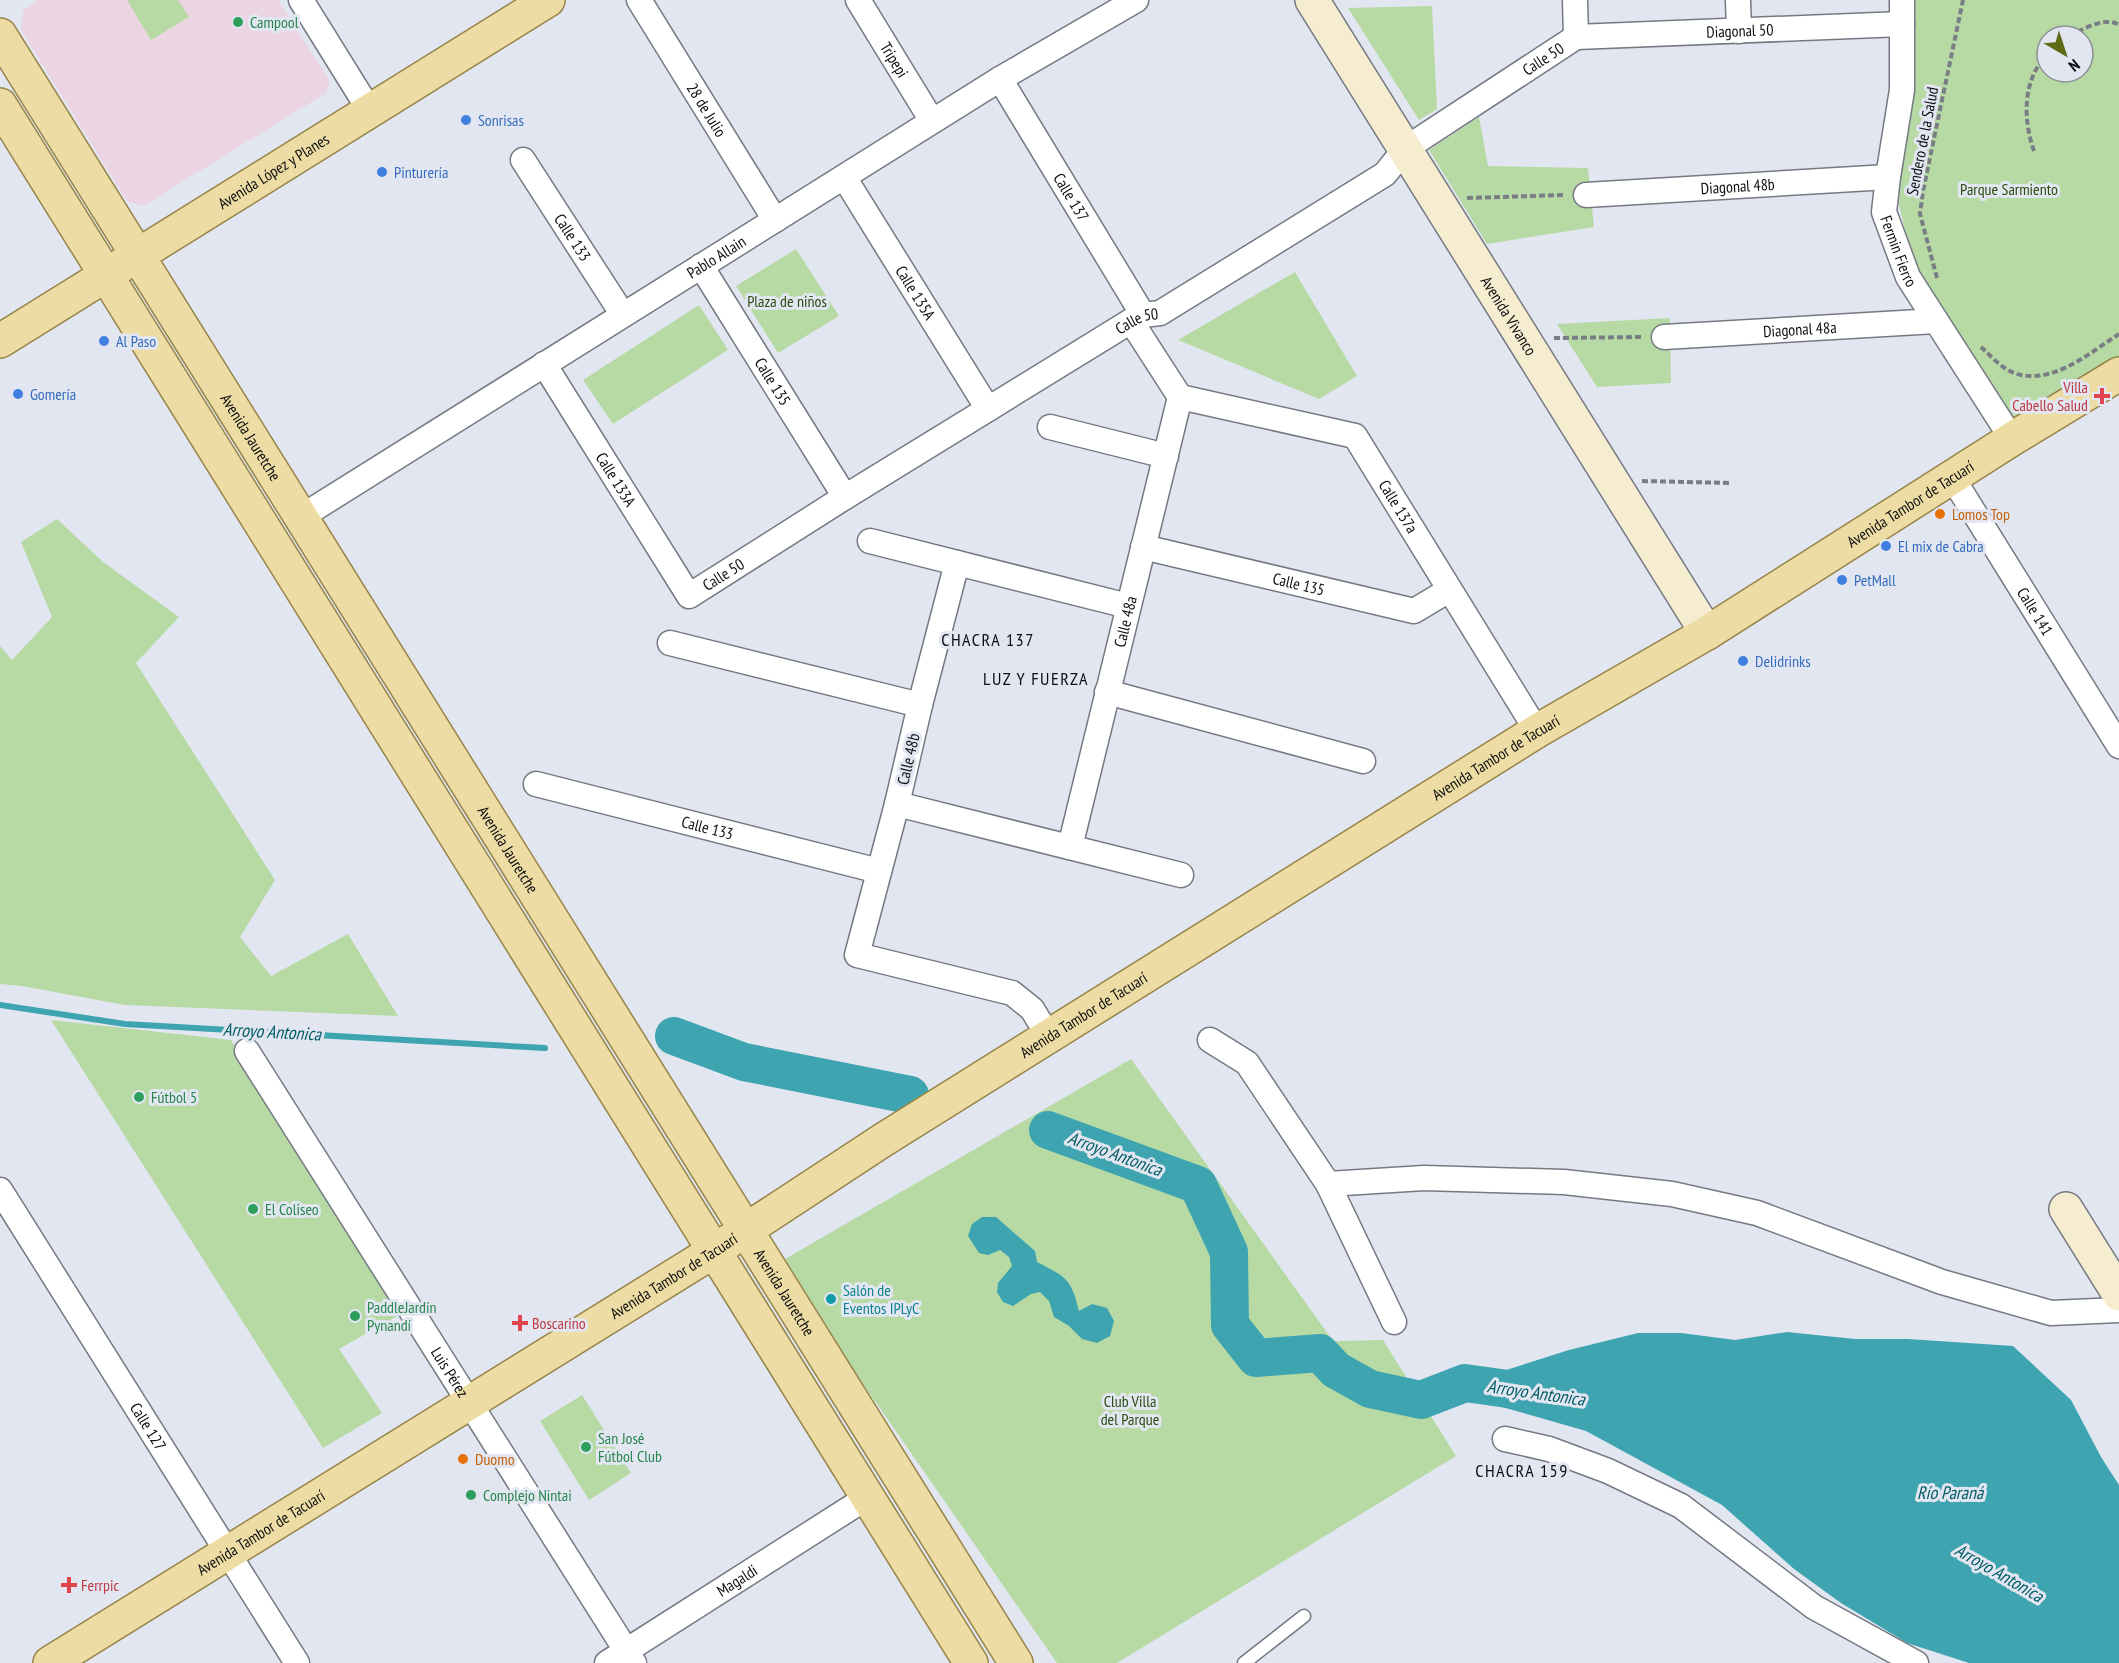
<svg xmlns="http://www.w3.org/2000/svg" width="2119" height="1663" font-family="'PT Sans Narrow',sans-serif">
<rect width="100%" height="100%" fill="#e2e6f1"/>
<!-- education -->
<path fill="#ebd5e3" d="M39 0H278L330 81 326 93 143 206 127 201 21 30 23 11Z"/>
<!-- green -->
<g fill="#b7daa5" fill-rule="evenodd">
<path d="M127 0H178L189 17 151 40Z"/>
<path d="M1915 0H2119V361L2014 426 1917 281 1896 192 1914 96ZM2047 36H2083V72H2047Z"/>
<path d="M1432 6 1437 109 1419 120 1348 8Z"/>
<path d="M1479 117 1488 166 1588 168 1594 227 1487 244 1429 150Z"/>
<path d="M796 249 839 316 778 353 736 286Z"/>
<path d="M1295 272 1357 376 1319 399 1178 340Z"/>
<path d="M699 305 728 350 613 424 583 380Z"/>
<path d="M1670 318 1671 383 1597 387 1557 324Z"/>
<path d="M57 519 103 562 179 617 136 663 275 880 240 937 271 976 348 934 398 1016 125 1005 22 986 0 984V646L12 660 52 617 21 542Z"/>
<path d="M51 1020 231 1040 401 1314 339 1349 382 1413 323 1448Z"/>
<path d="M1131 1059 1333 1341 1383 1340 1456 1456 1117 1663H1057L861 1381 785 1259Z"/>
<path d="M582 1395 631 1473 589 1500 540 1421Z"/>
</g>
<!-- water -->
<g fill="#3ea5b0">
<path d="M982 1217H996L1035 1251 1037 1262C1066 1277 1071 1278 1079 1311L1092 1304 1107 1308 1114 1321 1110 1336 1097 1343 1082 1339 1069 1326 1054 1317 1049 1301 1040 1292 1031 1294 1013 1306 1003 1302 997 1292 998 1283 1012 1266 1009 1257 1000 1250 988 1255 979 1253 968 1236 972 1224Z"/>
<path d="M1787 1332 1855 1339H1908L2013 1346 2071 1400 2101 1457 2119 1485V1663H1969L1907 1643 1841 1603 1794 1569 1722 1505 1586 1431 1488 1403 1465 1383 1569 1350 1638 1333H1681L1735 1340Z"/>
</g>
<g fill="none" stroke-linecap="round" stroke-linejoin="round">
<!-- stream -->
<path stroke="#3ea5b0" stroke-width="6" d="M0 1005 125 1024 545 1048"/>
<!-- river -->
<g stroke="#3ea5b0" stroke-width="38">
<path d="M674 1036 744 1062 910 1095"/>
<path d="M1048 1130 1198 1185 1229 1252 1230 1325 1256 1358 1320 1353 1336 1370 1370 1389 1421 1400 1465 1383 1515 1390"/>
</g>
<defs>
<path id="lane" d="M1244 1663 1304 1616"/>
<g id="street">
<path d="M301 0 370 111"/>
<path id="s1" d="M639 0 775 220"/>
<path id="s2" d="M858 0 932 121"/>
<path d="M1575 0 1576 37"/>
<path d="M1738 0 1739 31"/>
<path id="s3" d="M1902 0V90L1888 177 1884 212 1908 277 2012 439"/>
<path id="s4" d="M1576 37 1902 24"/>
<path id="s5" d="M1000 79 1143 315"/>
<path id="s6" d="M523 160 623 315"/>
<path id="s7" d="M844 177 988 409"/>
<path id="s8" d="M1586 195 1888 177"/>
<path id="s9" d="M701 266 845 497"/>
<path d="M1131 321 1180 397"/>
<path id="s10" d="M1664 337 1936 321"/>
<path id="s11" d="M544 364 689 596 845 497 1131 321 1143 315 1160 313 1385 174 1405 149 1576 37"/>
<path id="s12" d="M1180 397 1355 436 1537 731"/>
<path d="M1050 427 1166 456"/>
<path id="s13" d="M1952 477 2119 746"/>
<path id="s14" d="M301 517 1000 79 1136 0"/>
<path d="M870 541 1128 606"/>
<path id="s15" d="M1143 547 1414 611 1449 590"/>
<path d="M957 563 920 705 897 804 857 955 1012 993 1032 1009 1049 1037"/>
<path d="M670 643 920 705"/>
<path d="M1107 692 1363 761"/>
<path id="s16" d="M536 784 879 871"/>
<path d="M897 804 1181 875"/>
<path id="s17" d="M1070 847 1180 397"/>
<path d="M1210 1040 1247 1063 1328 1184 1424 1178 1564 1182 1672 1194 1757 1213 1942 1282 2051 1313 2119 1310"/>
<path id="s18" d="M247 1051 634 1663"/>
<path d="M1328 1184 1394 1322"/>
<path id="s19" d="M0 1190 297 1663"/>
<path d="M1505 1439 1549 1449 1608 1471 1681 1506 1814 1607 1916 1663"/>
<path id="s20" d="M607 1663 866 1498"/>
</g>
<g id="secondary">
<path id="s21" d="M1312 0 1707 633"/>
<path d="M2066 1209 2119 1294"/>
</g>
<g id="primary">
<path id="s22" d="M0 35 1016 1663"/>
<path d="M0 105 971 1663"/>
<path id="s23" d="M0 341 548 0"/>
<path id="s24" d="M50 1663 714 1251 883 1140 1537 731 1707 633 2012 439 2119 374"/>
</g>
</defs>
<!-- lane casing -->
<use href="#lane" stroke="#747982" stroke-width="15"/>
<!-- street casing -->
<use href="#street" stroke="#747982" stroke-width="27"/>
<!-- secondary casing -->
<use href="#secondary" stroke="#747982" stroke-width="36"/>
<!-- primary casing -->
<use href="#primary" stroke="#968448" stroke-width="36"/>
<!-- path -->
<g stroke="#7a7d84" stroke-width="4" stroke-dasharray="6 3" stroke-linecap="butt">
<path d="M2070 36C2082 29 2106 16 2119 25"/>
<path d="M2034 151C2023 120 2022 80 2047 55"/>
<path d="M1467 198 1565 195"/>
<path d="M1937 278 1920 214 1923 191 1963 0"/>
<path d="M1554 338 1642 337"/>
<path d="M1981 347C1991 356 2001 368 2014 373 2052 386 2088 354 2119 334"/>
<path d="M1642 481 1731 483"/>
</g>
<!-- lane -->
<use href="#lane" stroke="#fff" stroke-width="12"/>
<!-- street -->
<use href="#street" stroke="#fff" stroke-width="24"/>
<!-- secondary -->
<use href="#secondary" stroke="#f6edd1" stroke-width="33"/>
<!-- primary -->
<use href="#primary" stroke="#eddca3" stroke-width="33"/>
</g>
<!-- markers -->
<g fill="#2e9e5b" stroke="#e2e6f1" stroke-width="2">
<circle cx="238" cy="22" r="6"/>
<circle cx="139" cy="1097" r="6"/>
<circle cx="253" cy="1209" r="6"/>
<circle cx="355" cy="1316" r="6"/>
<circle cx="586" cy="1447" r="6"/>
<circle cx="471" cy="1495" r="6"/>
</g>
<g fill="#3f7fe0" stroke="#e2e6f1" stroke-width="2">
<circle cx="466" cy="120" r="6"/>
<circle cx="382" cy="172" r="6"/>
<circle cx="104" cy="341" r="6"/>
<circle cx="18" cy="394" r="6"/>
<circle cx="1886" cy="546" r="6"/>
<circle cx="1842" cy="580" r="6"/>
<circle cx="1743" cy="661" r="6"/>
</g>
<g fill="#e0444e" stroke="#e2e6f1" stroke-width="2">
<path d="M2099 387h6v6h6v6h-6v6h-6v-6h-6v-6h6z"/>
<path d="M517 1314h6v6h6v6h-6v6h-6v-6h-6v-6h6z"/>
<path d="M66 1576h6v6h6v6h-6v6h-6v-6h-6v-6h6z"/>
</g>
<g fill="#e8710a" stroke="#e2e6f1" stroke-width="2">
<circle cx="1940" cy="514" r="6"/>
<circle cx="463" cy="1459" r="6"/>
</g>
<circle fill="#0f9aa8" stroke="#e2e6f1" stroke-width="2" cx="831" cy="1299" r="6"/>
<g text-anchor="middle" stroke-width="6" stroke-linejoin="round" paint-order="stroke">
<!-- leisure labels -->
<g font-size="16" fill="#27864d" stroke="#e2e6f1" text-anchor="start">
<text x="250" y="28">Campool</text>
<text x="151" y="1103">Fútbol 5</text>
<text x="265" y="1215">El Coliseo</text>
<text x="367" y="1313">PaddleJardín<tspan x="367" dy="18">Pynandí</tspan></text>
<text x="598" y="1444">San José<tspan x="598" dy="18">Fútbol Club</tspan></text>
<text x="483" y="1501">Complejo Nintai</text>
</g>
<!-- street labels -->
<g font-size="16" fill="#0c0e11" stroke="#e2e6f1">
<text dy="6" stroke="none"><textPath href="#s4" startOffset="164">Diagonal 50</textPath></text>
<text dy="6" stroke="none"><textPath href="#s11" startOffset="1286">Calle 50</textPath></text>
<text dy="6" stroke="none"><textPath href="#s2" startOffset="70">Tripepi</textPath></text>
<text dy="6" stroke="none"><textPath href="#s1" startOffset="129">28 de Julio</textPath></text>
<text transform="translate(1922 141) rotate(-79)" y="6">Sendero de la Salud</text>
<text dy="6" stroke="none"><textPath href="#s23" startOffset="322">Avenida López y Planes</textPath></text>
<text dy="6" stroke="none"><textPath href="#s8" startOffset="152">Diagonal 48b</textPath></text>
<text dy="6" stroke="none"><textPath href="#s5" startOffset="138">Calle 137</textPath></text>
<text dy="6" stroke="none"><textPath href="#s6" startOffset="92">Calle 133</textPath></text>
<text dy="6" stroke="none"><textPath href="#s3" startOffset="255">Fermin Fierro</textPath></text>
<text dy="6" stroke="none"><textPath href="#s14" startOffset="490">Pablo Allain</textPath></text>
<text dy="6" stroke="none"><textPath href="#s7" startOffset="136">Calle 135A</textPath></text>
<text dy="6" stroke="none"><textPath href="#s21" startOffset="372">Avenida Vivanco</textPath></text>
<text dy="6" stroke="none"><textPath href="#s11" startOffset="800">Calle 50</textPath></text>
<text dy="6" stroke="none"><textPath href="#s10" startOffset="136">Diagonal 48a</textPath></text>
<text dy="6" stroke="none"><textPath href="#s9" startOffset="136">Calle 135</textPath></text>
<text dy="6" stroke="none"><textPath href="#s22" startOffset="474">Avenida Jauretche</textPath></text>
<text dy="6" stroke="none"><textPath href="#s11" startOffset="136">Calle 133A</textPath></text>
<text dy="6" stroke="none"><textPath href="#s24" startOffset="2192">Avenida Tambor de Tacuarí</textPath></text>
<text dy="6" stroke="none"><textPath href="#s12" startOffset="262">Calle 137a</textPath></text>
<text dy="6" stroke="none"><textPath href="#s11" startOffset="314">Calle 50</textPath></text>
<text dy="6" stroke="none"><textPath href="#s15" startOffset="160">Calle 135</textPath></text>
<text dy="6" stroke="none"><textPath href="#s13" startOffset="158">Calle 141</textPath></text>
<text dy="6" stroke="none"><textPath href="#s17" startOffset="232">Calle 48a</textPath></text>
<text dy="6" stroke="none"><textPath href="#s24" startOffset="1706">Avenida Tambor de Tacuarí</textPath></text>
<text transform="translate(908 759) rotate(-77)" y="6">Calle 48b</text>
<text dy="6" stroke="none"><textPath href="#s16" startOffset="177">Calle 133</textPath></text>
<text dy="6" stroke="none"><textPath href="#s22" startOffset="960">Avenida Jauretche</textPath></text>
<text dy="6" stroke="none"><textPath href="#s24" startOffset="1220">Avenida Tambor de Tacuarí</textPath></text>
<text dy="6" stroke="none"><textPath href="#s24" startOffset="734">Avenida Tambor de Tacuarí</textPath></text>
<text dy="6" stroke="none"><textPath href="#s22" startOffset="1482">Avenida Jauretche</textPath></text>
<text dy="6" stroke="none"><textPath href="#s18" startOffset="380">Luis Pérez</textPath></text>
<text dy="6" stroke="none"><textPath href="#s19" startOffset="279">Calle 127</textPath></text>
<text dy="6" stroke="none"><textPath href="#s24" startOffset="248">Avenida Tambor de Tacuarí</textPath></text>
<text dy="6" stroke="none"><textPath href="#s20" startOffset="154">Magaldi</textPath></text>
</g>
<!-- shop labels -->
<g font-size="16" fill="#366cbe" stroke="#e2e6f1" text-anchor="start">
<text x="478" y="126">Sonrisas</text>
<text x="394" y="178">Pinturería</text>
<text x="116" y="347">Al Paso</text>
<text x="30" y="400">Gomería</text>
<text x="1898" y="552">El mix de Cabra</text>
<text x="1854" y="586">PetMall</text>
<text x="1755" y="667">Delidrinks</text>
</g>
<!-- park labels -->
<g font-size="16" fill="#284c0c" stroke="#e2e6f1">
<text x="2009" y="195">Parque Sarmiento</text>
<text x="787" y="307">Plaza de niños</text>
<text x="1130" y="1407">Club Villa<tspan x="1130" dy="18">del Parque</tspan></text>
</g>
<!-- health labels -->
<g font-size="16" fill="#be3a42" stroke="#e2e6f1" text-anchor="start">
<text x="2088" y="393" text-anchor="end">Villa<tspan x="2088" dy="18">Cabello Salud</tspan></text>
<text x="532" y="1329">Boscarino</text>
<text x="81" y="1591">Ferrpic</text>
</g>
<!-- food labels -->
<g font-size="16" fill="#c56008" stroke="#e2e6f1" text-anchor="start">
<text x="1952" y="520">Lomos Top</text>
<text x="475" y="1465">Duomo</text>
</g>
<!-- culture labels -->
<g font-size="16" fill="#0d838f" stroke="#e2e6f1" text-anchor="start">
<text x="843" y="1296">Salón de<tspan x="843" dy="18">Eventos IPLyC</tspan></text>
</g>
<!-- neighbourhood labels -->
<g font-size="18" letter-spacing="1.5" fill="#0c0e11" stroke="#e2e6f1">
<text x="988" y="646">CHACRA 137</text>
<text x="1036" y="685">LUZ Y FUERZA</text>
<text x="1522" y="1477">CHACRA 159</text>
</g>
<!-- water labels -->
<g font-size="18" font-style="italic" fill="#005c64" stroke="#e2e6f1">
<text transform="translate(272 1032) rotate(3)" y="6">Arroyo Antonica</text>
<text transform="translate(1115 1154) rotate(20)" y="6">Arroyo Antonica</text>
<text transform="translate(1536 1393) rotate(8)" y="6">Arroyo Antonica</text>
<text x="1950" y="1499">Río Paraná</text>
<text transform="translate(1999 1573) rotate(30)" y="6">Arroyo Antonica</text>
</g>
</g>
<!-- north arrow -->
<g transform="translate(2065 54) rotate(141)"><circle r="28" fill="#e2e6f1" stroke="#8c9097" stroke-width="1.5"/>
<path d="M0-4.5L10 22L0 15L-10 22Z" fill="#5f6b14"/>
<text y="-9" font-size="16" font-weight="bold" text-anchor="middle" fill="#0c0e11">N</text>
</g>
</svg>
